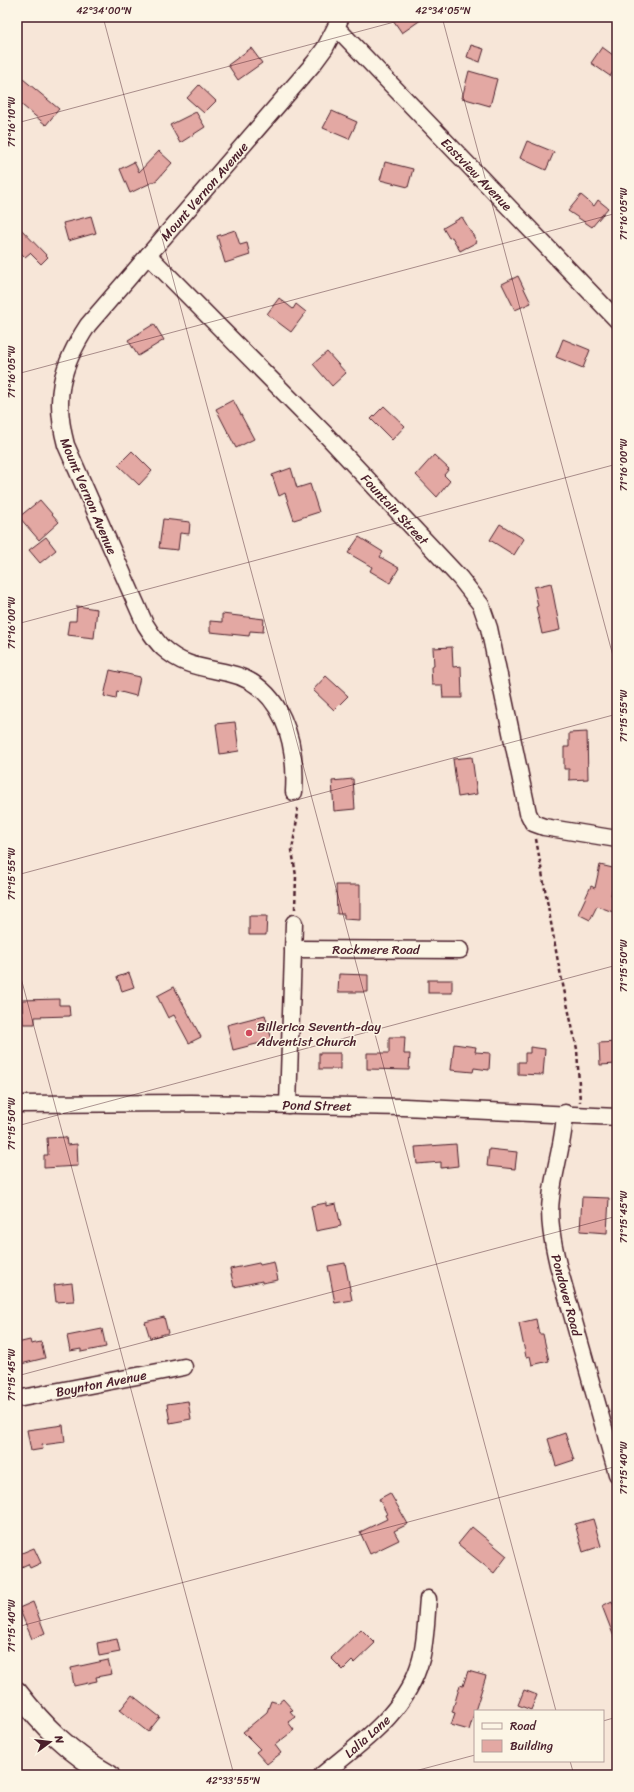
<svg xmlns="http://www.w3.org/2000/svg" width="634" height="1792" font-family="Sriracha,sans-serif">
<rect width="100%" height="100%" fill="#f7e6d8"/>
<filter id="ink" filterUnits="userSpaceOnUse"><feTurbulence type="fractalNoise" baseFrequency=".025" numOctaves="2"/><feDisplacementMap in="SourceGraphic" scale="8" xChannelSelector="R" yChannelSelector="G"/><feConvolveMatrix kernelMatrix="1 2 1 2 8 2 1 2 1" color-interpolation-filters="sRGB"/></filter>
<g filter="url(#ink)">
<!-- building -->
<g fill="#e3a8a3" stroke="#4a1f2b">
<path d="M391 17H425L402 33Z"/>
<path d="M471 45 484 49 480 62 467 57Z"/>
<path d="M602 47 617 58V67L610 76 591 63Z"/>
<path d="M251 48 262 63 238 80 228 65Z"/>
<path d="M469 71 497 79 490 106 462 98Z"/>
<path d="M17 74 59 109 46 125 17 101Z"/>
<path d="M199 85 216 101 204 113 187 98Z"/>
<path d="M332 111 357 122 349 139 323 128Z"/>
<path d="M196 112 205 127 180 143 170 125Z"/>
<path d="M527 141 554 152 546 170 520 158Z"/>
<path d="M159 151 172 163 157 180 130 193 120 169 134 162 139 172Z"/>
<path d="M385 162 413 169 408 187 380 180Z"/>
<path d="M581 195 594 206 598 200 608 208 592 227 568 211Z"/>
<path d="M91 216 96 233 68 241 63 223Z"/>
<path d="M462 217 477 242 460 251 452 237 449 238 443 228Z"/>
<path d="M17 225 48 257 41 264 30 253 25 257 17 249Z"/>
<path d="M235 230 240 245 247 243 250 255 225 263 217 236Z"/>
<path d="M518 276 531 303 515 310 502 284Z"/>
<path d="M279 298 293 309 296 304 306 312 291 332 267 314Z"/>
<path d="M154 324 164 340 138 356 128 340Z"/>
<path d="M563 339 590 350 583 368 556 357Z"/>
<path d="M327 352 346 373 332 386 313 364Z"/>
<path d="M233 400 254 439 236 448 216 409Z"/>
<path d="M384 406 405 426 392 440 371 419Z"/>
<path d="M132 451 152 471 139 485 118 465Z"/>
<path d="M434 455 449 469 444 475 450 481 437 497 416 475Z"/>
<path d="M291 468 297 488 310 484 319 512 294 520 285 493 279 496 272 475Z"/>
<path d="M40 500 59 522 39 540 19 517Z"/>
<path d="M163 519 190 522 189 534 180 533 178 550 159 548Z"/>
<path d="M500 524 524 539 514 555 490 540Z"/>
<path d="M46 537 56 550 40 563 29 550Z"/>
<path d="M359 537 383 552 380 557 399 568 390 583 370 571 372 567 348 553Z"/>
<path d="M551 583 560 630 542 634 536 607 538 606 534 587Z"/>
<path d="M77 606 97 609 94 638 67 635 69 621H76Z"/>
<path d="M222 614 264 619 263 632 250 631 249 636 210 632V621L222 622Z"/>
<path d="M452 647 453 667 461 666 462 698H443L442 685H432L431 667 434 666 433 648Z"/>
<path d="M110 670 140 677 136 696 117 691 116 699 104 696Z"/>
<path d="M326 676 348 696 334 710 313 690Z"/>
<path d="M235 722 239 751 220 754 216 724Z"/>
<path d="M587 732 588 779 569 780V769H564V747H569V733Z"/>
<path d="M472 757 477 794 458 797 453 759Z"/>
<path d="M353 779 355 809 334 811 332 781Z"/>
<path d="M600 865 617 869 611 895 617 898V901L613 912 597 906 590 920 578 914 591 886 595 888Z"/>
<path d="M336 885H360V920L344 919V914H337Z"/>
<path d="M249 916H267L266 935H249Z"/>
<path d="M129 973 134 987 122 991 117 977Z"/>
<path d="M339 974 368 975V992H338Z"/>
<rect x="428" y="980" width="24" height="13"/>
<path d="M174 987 201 1037 189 1043 174 1015 168 1018 157 996Z"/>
<path d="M59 999V1005H69L70 1016 35 1017V1024H23L22 1000Z"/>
<path d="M265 1015 272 1040 233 1050 227 1025Z"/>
<path d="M389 1037H405L404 1054H410L409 1070 367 1069V1053H389Z"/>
<path d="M617 1042V1064L600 1065 599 1043Z"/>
<path d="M454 1044 476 1047 475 1052 490 1053 489 1070 474 1068 473 1072 451 1070Z"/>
<path d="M530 1047 545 1049 543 1075 518 1074V1062H525V1053H530Z"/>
<rect x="319" y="1053" width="21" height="16"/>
<path d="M66 1137 67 1145 77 1144 78 1166 44 1168V1155H48L47 1138Z"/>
<path d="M456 1144 458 1166 441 1168V1162L417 1164 415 1147Z"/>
<path d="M489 1149 517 1152 515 1169 487 1166Z"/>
<path d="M582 1197 609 1198 607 1233 580 1231Z"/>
<path d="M326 1203V1206L336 1204 341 1226 316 1231 311 1206Z"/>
<path d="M274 1262 278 1280 262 1283V1281L234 1287 230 1269 259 1263 260 1265Z"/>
<path d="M345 1263 352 1300 335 1303 328 1266Z"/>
<path d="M72 1283 74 1301 56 1302 54 1285Z"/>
<path d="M164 1317 168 1333 150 1338 145 1322Z"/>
<path d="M536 1319 539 1334H543L549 1361 532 1365 530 1356 526 1357 519 1323Z"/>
<path d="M102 1329 106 1347 81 1352V1349L70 1351 67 1336Z"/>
<path d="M30 1340 31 1344 41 1342 45 1358 17 1365V1343Z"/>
<path d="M188 1401 191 1419 170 1423 167 1404Z"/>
<path d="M63 1425 65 1442 42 1445 43 1449 31 1451 27 1430Z"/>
<path d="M565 1433 574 1460 556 1466 548 1439Z"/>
<path d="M390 1493 408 1524 394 1531 399 1540 370 1554 360 1532 387 1519 385 1515 387 1514 379 1499Z"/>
<path d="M593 1519 601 1546 583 1552 575 1524Z"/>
<path d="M472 1527 507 1556 494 1573 458 1544Z"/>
<path d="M34 1548 41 1563 30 1568 28 1564 17 1569V1555Z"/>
<path d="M612 1601 615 1609 617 1607 616 1642 602 1606Z"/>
<path d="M33 1602 45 1633 32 1639 19 1608Z"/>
<path d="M361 1629 375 1643 354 1663 352 1661 343 1670 331 1658Z"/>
<path d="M117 1639 120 1652 99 1656 97 1643Z"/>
<path d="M108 1660 112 1674 96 1677 97 1681 74 1686 71 1668Z"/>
<path d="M468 1671 486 1676 469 1730 451 1725 455 1713 452 1712 460 1685 463 1686Z"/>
<path d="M524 1690 537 1695 531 1710 518 1705Z"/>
<path d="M132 1695 160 1717 148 1732 120 1710Z"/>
<path d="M283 1699 293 1710 290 1711 295 1717 288 1722 294 1730 275 1745 281 1753 267 1764 256 1752 260 1749 243 1732 267 1712 271 1701 278 1703Z"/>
</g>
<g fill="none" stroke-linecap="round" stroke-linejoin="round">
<defs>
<g id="minor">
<path d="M336 27 617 320"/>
<path d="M148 255 327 436 460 578 481 605 489 628 528 813 533 823 544 827 617 839"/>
<path d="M294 792C297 743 283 685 228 673 203 667 184 667 163 648 156 642 150 632 145 624L66 445C53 397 61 366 88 325L314 63 325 48 341 17"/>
<path d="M293 949 460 950"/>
<path d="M17 1104 191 1103 404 1107 617 1117"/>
<path d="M288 1105 294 923"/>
<path d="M565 1113C564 1142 554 1169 551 1198 548 1220 553 1243 558 1265L617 1474"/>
<path d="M17 1399 184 1367"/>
<path d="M322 1775C362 1742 407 1712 421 1659 426 1640 426 1619 428 1599"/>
</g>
<path id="major" d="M17 1692C43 1726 71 1754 109 1775"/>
</defs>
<!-- minor casing -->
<use href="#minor" stroke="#4a1f2b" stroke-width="19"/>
<!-- major casing -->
<use href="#major" stroke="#4a1f2b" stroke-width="23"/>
<!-- path -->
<g stroke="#4a1f2b" stroke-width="2.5" stroke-dasharray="4 3" stroke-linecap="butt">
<path d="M536 839 558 962 577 1049 580 1102"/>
<path d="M295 909 296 876 292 850 298 813 296 805"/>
</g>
<!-- minor -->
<use href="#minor" stroke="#fcf5e5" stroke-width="16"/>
<!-- major -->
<use href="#major" stroke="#fcf5e5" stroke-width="20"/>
</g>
</g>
<!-- ticks -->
<path fill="none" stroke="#4a1f2b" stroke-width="1" stroke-opacity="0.45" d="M103 17 556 1711M442 17 617 671M17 123 413 17M17 374 617 213M17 624 617 464M17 875 617 714M17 963 234 1775M17 1126 617 965M17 1376 617 1216M17 1627 617 1466M603 1721 617 1717M570 1761 574 1775M400 1775 475 1755"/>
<!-- markers -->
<circle fill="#d1495b" stroke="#fcf5e5" stroke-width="1.5" cx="249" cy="1033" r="4"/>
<g text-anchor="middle" stroke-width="3" stroke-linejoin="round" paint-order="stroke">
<!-- street labels -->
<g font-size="13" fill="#4a1f2b" stroke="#fcf5e5">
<text transform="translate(477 174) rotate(46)" y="5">Eastview Avenue</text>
<text transform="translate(204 191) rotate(-49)" y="5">Mount Vernon Avenue</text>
<text transform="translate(89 496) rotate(67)" y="5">Mount Vernon Avenue</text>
<text transform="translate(395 509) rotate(47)" y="5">Fountain Street</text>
<text x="376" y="954">Rockmere Road</text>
<text transform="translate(317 1105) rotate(1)" y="5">Pond Street</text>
<text transform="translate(567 1295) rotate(75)" y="5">Pondover Road</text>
<text transform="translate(101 1383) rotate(-11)" y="5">Boynton Avenue</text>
<text transform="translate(367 1736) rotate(-42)" y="5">Lalia Lane</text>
</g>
<!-- poi labels -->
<g font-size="13" fill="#4a1f2b" stroke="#fcf5e5" text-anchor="start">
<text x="257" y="1031">Billerica Seventh-day<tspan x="257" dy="15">Adventist Church</tspan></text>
</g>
</g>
<!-- margin -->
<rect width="634" height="1792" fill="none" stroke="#fcf5e5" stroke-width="44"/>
<!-- legend -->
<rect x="474" y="1710" width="130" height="52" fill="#fcf5e5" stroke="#b59f9b"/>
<rect x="482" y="1723" width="20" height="6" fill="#fcf5e5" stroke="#b59f9b"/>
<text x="510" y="1730" font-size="12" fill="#4a1f2b">Road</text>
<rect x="482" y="1740" width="20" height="12" fill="#e3a8a3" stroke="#b59f9b"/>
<text x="510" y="1750" font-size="12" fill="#4a1f2b">Building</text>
<!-- north arrow -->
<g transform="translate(50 1742) rotate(75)" stroke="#fcf5e5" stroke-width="3" paint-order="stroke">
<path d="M0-3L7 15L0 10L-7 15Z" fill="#4a1f2b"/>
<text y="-6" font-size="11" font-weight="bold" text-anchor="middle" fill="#4a1f2b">N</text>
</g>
<rect x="22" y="22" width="590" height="1748" fill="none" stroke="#4a1f2b" stroke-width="1.5"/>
<g font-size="10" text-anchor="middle" fill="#4a1f2b">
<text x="104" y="14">42°34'00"N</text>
<text x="443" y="14">42°34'05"N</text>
<text transform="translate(11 122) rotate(-90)" y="4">71°16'10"W</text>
<text transform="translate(623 214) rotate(-90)" y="4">71°16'05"W</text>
<text transform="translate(11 372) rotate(-90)" y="4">71°16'05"W</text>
<text transform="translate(623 465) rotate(-90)" y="4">71°16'00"W</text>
<text transform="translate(11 623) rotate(-90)" y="4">71°16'00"W</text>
<text transform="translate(623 716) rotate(-90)" y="4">71°15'55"W</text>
<text transform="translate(11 874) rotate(-90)" y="4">71°15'55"W</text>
<text transform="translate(623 966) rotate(-90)" y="4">71°15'50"W</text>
<text transform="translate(11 1124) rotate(-90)" y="4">71°15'50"W</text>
<text transform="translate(623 1217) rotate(-90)" y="4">71°15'45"W</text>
<text transform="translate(11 1375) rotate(-90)" y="4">71°15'45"W</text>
<text transform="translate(623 1468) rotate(-90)" y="4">71°15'40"W</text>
<text transform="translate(11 1626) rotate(-90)" y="4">71°15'40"W</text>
<text x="233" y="1784">42°33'55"N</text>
</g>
</svg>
